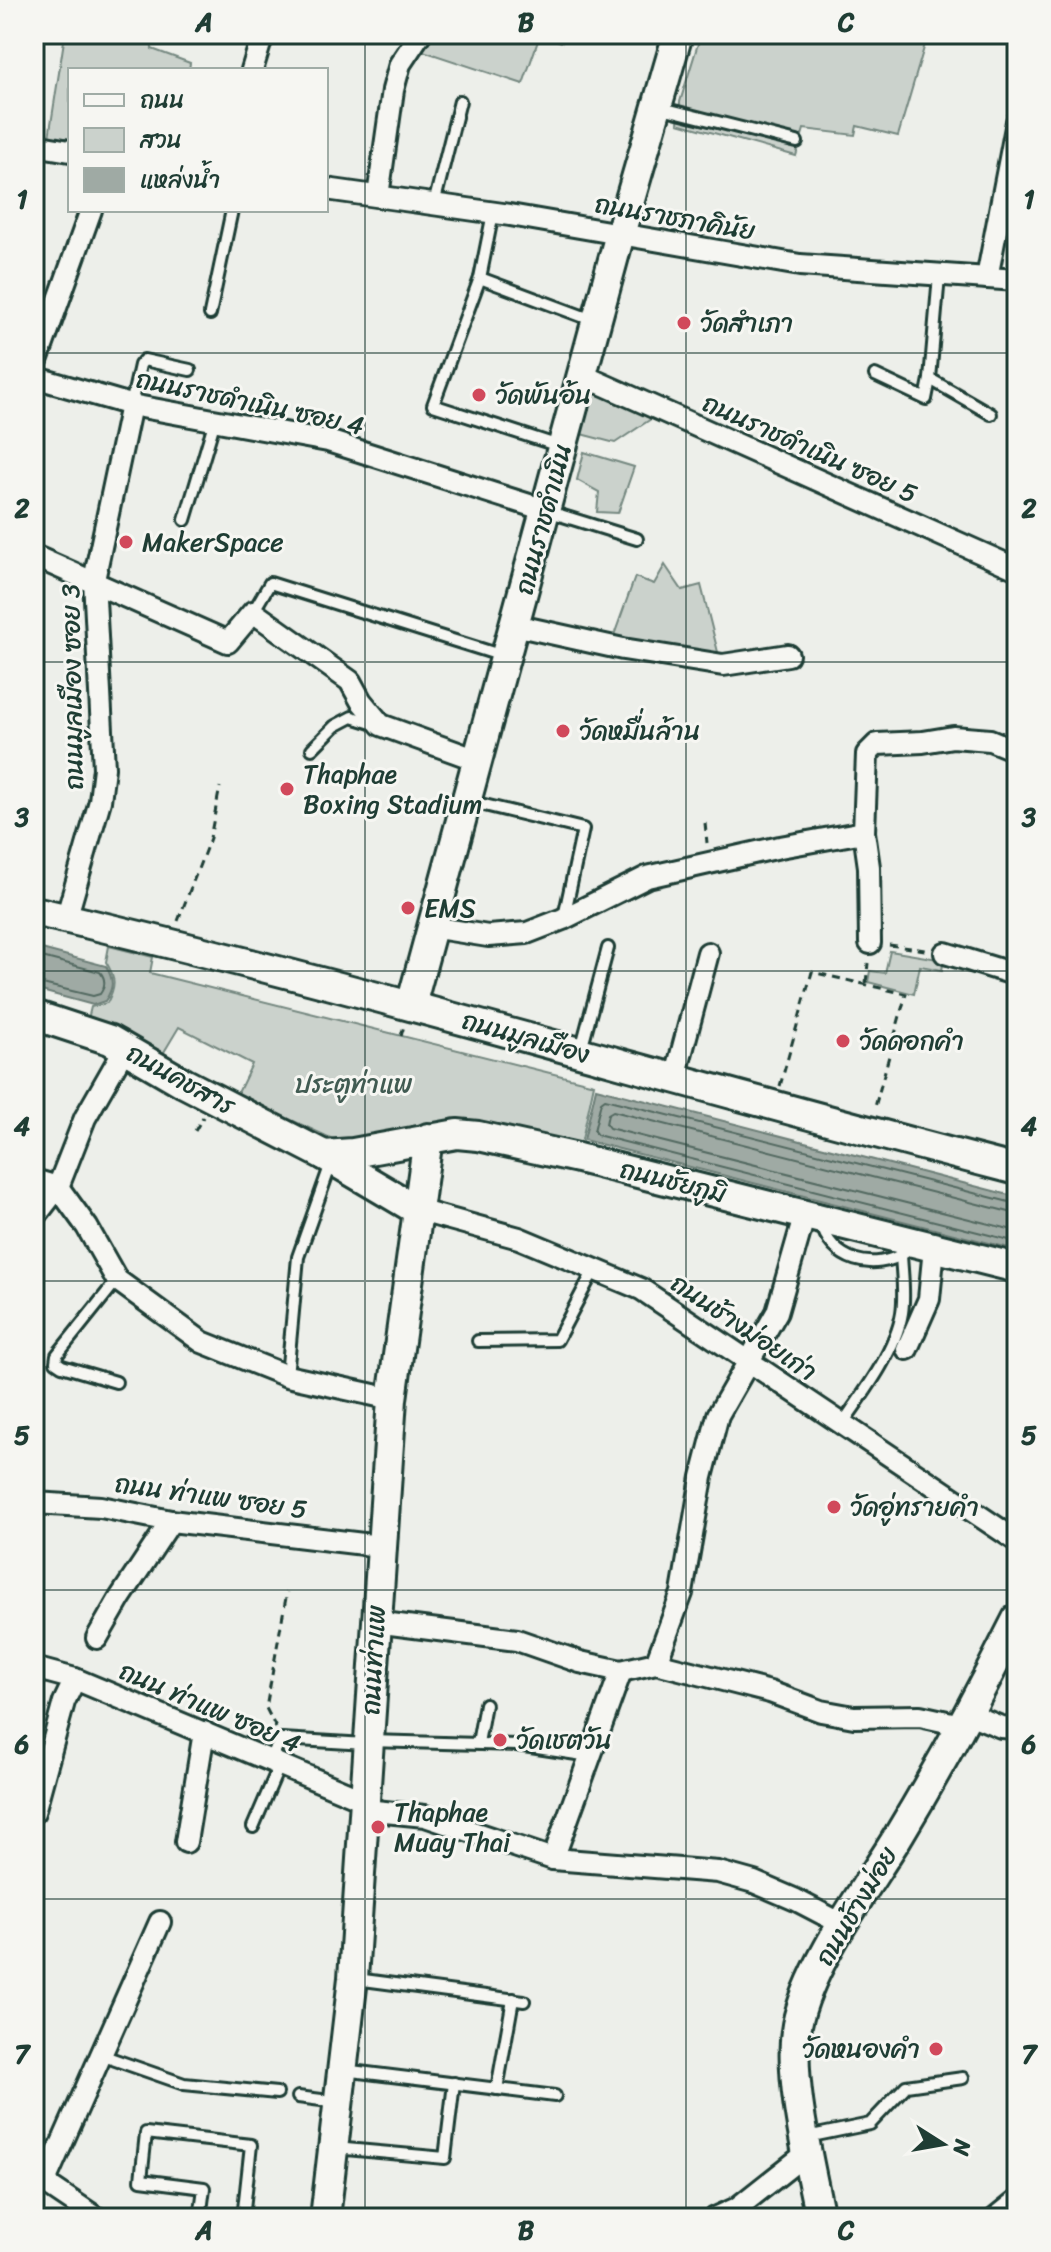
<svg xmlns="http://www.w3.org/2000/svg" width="1051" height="2252" font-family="Sriracha,'Playpen Sans Thai',sans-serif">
<rect width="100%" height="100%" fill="#edefea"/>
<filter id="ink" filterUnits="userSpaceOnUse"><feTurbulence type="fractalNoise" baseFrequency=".0125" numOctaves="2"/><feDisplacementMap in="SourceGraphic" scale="16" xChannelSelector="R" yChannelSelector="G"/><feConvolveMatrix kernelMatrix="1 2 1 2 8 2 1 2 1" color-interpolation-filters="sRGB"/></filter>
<g filter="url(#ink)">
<!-- green -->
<g fill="#cbd2cc" stroke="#758880" stroke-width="2">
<path d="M65 34H151L152 49 190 63 189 70H70V139L49 137Z"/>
<path d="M430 34H564L562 42 540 35 523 84 420 50Z"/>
<path d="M701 34H928L898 136 857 126 855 135 804 129 796 156 678 123 680 102Z"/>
<path d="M588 388 654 417 615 443 577 433Z"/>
<path d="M584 452 634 467 618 513 597 512 599 492 577 480Z"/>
<path d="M665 565 682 590 701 585 719 656 612 641 635 577 654 584Z"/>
<path d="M109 946 153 957 150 973 594 1084 580 1149 337 1141 237 1095 252 1064 179 1027 161 1057 125 1030 88 1019 91 1007 107 1003C116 986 116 978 106 962Z"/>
<path d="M890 951 944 960 942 970 920 966 914 994 868 982 870 971 885 973Z"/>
</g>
<!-- water -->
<g fill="#9faaa4" stroke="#6c7e77" stroke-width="2">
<path d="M34 947 106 966C114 980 114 988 105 1001L93 1005 34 989Z"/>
<path d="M596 1088 1017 1197V1250L584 1140Z"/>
</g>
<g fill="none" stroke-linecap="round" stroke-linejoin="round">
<!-- shore -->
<g stroke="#526961" stroke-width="2">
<path d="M34 955 100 972C106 979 105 987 100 994L93 996 34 982"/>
<path d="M1017 1204 605 1099 601 1102 594 1131 597 1135 1017 1242"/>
<path d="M1017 1214 613 1111 608 1114 606 1124 609 1128 1017 1231"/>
</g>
<defs>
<g id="lane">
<path d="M658 107 797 142"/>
<path d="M434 204 460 101"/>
<path d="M493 213 480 278 433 405 559 446"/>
<path d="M939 276 930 379 991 414"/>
<path d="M480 278 595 321"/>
<path d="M210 314 232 210"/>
<path d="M875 375 926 399 930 379"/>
<path d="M131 405 140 365 144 360 190 370"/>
<path d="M547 511 637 539"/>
<path d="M185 520 215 420"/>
<path d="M253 612 270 583 503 656"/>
<path d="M312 749 335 726 352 717 375 724"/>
<path d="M468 801 583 829 564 917"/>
<path d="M584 1038 608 948"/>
<path d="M821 1222C830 1261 874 1273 906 1252"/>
<path d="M478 1341 557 1340 595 1268"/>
<path d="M287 1376 298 1257 332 1161"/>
<path d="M116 1382 62 1366 56 1362 57 1355 117 1280"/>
<path d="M842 1424C864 1393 896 1350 902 1313 905 1294 902 1274 901 1255"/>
<path d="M369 1741 517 1745 590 1756"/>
<path d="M478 1743 485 1704"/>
<path d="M269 1760 282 1739 366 1744"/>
<path d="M253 1827 280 1764"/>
<path d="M356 1979 524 2001"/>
<path d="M101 2055 184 2084 277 2093"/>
<path d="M343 2070 555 2096"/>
<path d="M497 2089 513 1999"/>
<path d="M298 2097 337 2102"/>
<path d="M807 2137 870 2124 906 2086 963 2078"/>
<path d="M335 2148 445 2158 454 2083"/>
<path d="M200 2218 204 2188 141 2180 146 2133 251 2145 243 2218"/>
</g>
<g id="street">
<path d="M252 70 263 34"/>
<path d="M34 145 70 151"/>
<path d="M326 189 510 215 800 265 1017 280"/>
<path d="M378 196 393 90 400 64 420 34"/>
<path d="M987 278 1017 122"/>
<path d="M34 369 91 210"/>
<path d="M582 375 1017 569"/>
<path d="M34 377 131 405 328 441 545 510"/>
<path d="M34 556 228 642 253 612 350 681 361 701 381 725 477 760"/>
<path d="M514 625 623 649 723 665 788 655"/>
<path d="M66 919 100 801 104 768 94 580 131 405"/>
<path d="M431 927 488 936 527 933 563 919 647 877 780 847 864 832"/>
<path d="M870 943 869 867 864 832 867 754 877 744 923 742 953 737 990 740 1017 751"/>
<path d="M945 953 1017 975"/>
<path d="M675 1078 708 953"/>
<path d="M34 1180 58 1187 87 1227 117 1280 202 1342 287 1376 392 1399"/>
<path d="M417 1210 519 1238 641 1289 1017 1541"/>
<path d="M34 1218 58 1187 85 1118 125 1048"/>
<path d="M907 1349 929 1299 934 1248"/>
<path d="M34 1503 101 1507 171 1521 380 1546"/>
<path d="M375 1622 517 1640 580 1662 621 1671 656 1663 770 1692 821 1711 854 1717 920 1716 961 1725"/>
<path d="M97 1638 120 1598 171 1521"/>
<path d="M656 1663 682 1593 702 1477 718 1415 777 1312 805 1214"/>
<path d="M34 1668 75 1679 364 1800"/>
<path d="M967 1713 1001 1727 1017 1728"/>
<path d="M365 1810 425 1816 553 1859 718 1872 754 1882 796 1900 844 1925"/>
<path d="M34 1812 64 1702 75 1679"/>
<path d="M186 1842 204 1732"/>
<path d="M553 1859 621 1671"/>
<path d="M34 2159 51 2187 97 2218"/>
<path d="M46 2179 160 1922"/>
<path d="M715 2218 737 2208 808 2152"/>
<path d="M996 2218 1017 2201"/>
</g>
<g id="secondary">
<path d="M34 911C364 987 689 1086 1017 1170"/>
<path d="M411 1005 620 234 678 34"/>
<path d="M34 1015 110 1040 184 1083 324 1155 417 1210"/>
<path d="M324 1155 353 1153 457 1134 478 1136 578 1158 1017 1268"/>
<path d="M325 2218 353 1978 392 1399 428 1138"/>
<path d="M820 2218C810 2166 787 2076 797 2025 808 1967 865 1890 897 1838 940 1767 980 1693 1017 1619"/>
</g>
</defs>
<!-- lane casing -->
<use href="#lane" stroke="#1f3d34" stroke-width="16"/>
<!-- street casing -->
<use href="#street" stroke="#1f3d34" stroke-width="26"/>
<!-- secondary casing -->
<use href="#secondary" stroke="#1f3d34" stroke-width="34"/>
<!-- path -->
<g stroke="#1f3d34" stroke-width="3" stroke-dasharray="8 6" stroke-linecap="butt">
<path d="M705 823 707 843"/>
<path d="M178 921 210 838 220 787"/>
<path d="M889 945 925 950"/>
<path d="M866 983 868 963"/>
<path d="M401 1036 404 1026"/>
<path d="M780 1086 812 972 906 994 875 1107"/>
<path d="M195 1131 203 1117"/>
<path d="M276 1728 266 1708 287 1592"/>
</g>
<!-- lane -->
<use href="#lane" stroke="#f6f6f2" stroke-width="10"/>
<!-- street -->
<use href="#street" stroke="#f6f6f2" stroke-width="20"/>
<!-- secondary -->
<use href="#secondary" stroke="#f6f6f2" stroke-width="28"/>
</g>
</g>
<!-- grid -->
<path fill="none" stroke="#1f3d34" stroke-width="2" stroke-opacity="0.55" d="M365 34V2218M686 34V2218M34 353H1017M34 662H1017M34 971H1017M34 1281H1017M34 1590H1017M34 1899H1017"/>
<!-- markers -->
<g fill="#d1495b" stroke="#f6f6f2" stroke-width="3">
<circle cx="684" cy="323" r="8"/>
<circle cx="479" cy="395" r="8"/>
<circle cx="126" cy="542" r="8"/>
<circle cx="563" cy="731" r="8"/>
<circle cx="287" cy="789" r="8"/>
<circle cx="408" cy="908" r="8"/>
<circle cx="843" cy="1041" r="8"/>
<circle cx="834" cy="1507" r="8"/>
<circle cx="500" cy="1740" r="8"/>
<circle cx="378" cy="1827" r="8"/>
<circle cx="936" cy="2049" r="8"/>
</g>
<g text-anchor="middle" stroke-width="6" stroke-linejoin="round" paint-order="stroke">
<!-- street labels -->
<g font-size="26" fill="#1f3d34" stroke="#f6f6f2">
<text transform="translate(675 217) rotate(10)" y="9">ถนนราชภาคินัย</text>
<text transform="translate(250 402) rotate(12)" y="9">ถนนราชดำเนิน ซอย 4</text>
<text transform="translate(810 448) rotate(24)" y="9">ถนนราชดำเนิน ซอย 5</text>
<text transform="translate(543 519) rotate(-75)" y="9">ถนนราชดำเนิน</text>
<text transform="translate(72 687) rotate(-91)" y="9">ถนนมูลเมือง ซอย 3</text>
<text transform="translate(526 1037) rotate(16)" y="9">ถนนมูลเมือง</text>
<text transform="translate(181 1079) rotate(29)" y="9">ถนนคชสาร</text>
<text transform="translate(673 1181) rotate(14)" y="9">ถนนชัยภูมิ</text>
<text transform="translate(744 1327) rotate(34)" y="9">ถนนช้างม่อยเก่า</text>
<text transform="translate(211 1496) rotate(8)" y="9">ถนน ท่าแพ ซอย 5</text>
<text transform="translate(373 1660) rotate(-87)" y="9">ถนนท่าแพ</text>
<text transform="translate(210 1707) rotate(23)" y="9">ถนน ท่าแพ ซอย 4</text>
<text transform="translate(856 1906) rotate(-59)" y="9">ถนนช้างม่อย</text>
</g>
<!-- poi labels -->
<g font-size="26" fill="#1f3d34" stroke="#f6f6f2" text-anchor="start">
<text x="700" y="332">วัดสำเภา</text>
<text x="495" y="404">วัดพันอ้น</text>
<text x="142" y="551">MakerSpace</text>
<text x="579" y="740">วัดหมื่นล้าน</text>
<text x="303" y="783">Thaphae<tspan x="303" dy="30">Boxing Stadium</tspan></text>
<text x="424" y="917">EMS</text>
<text x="859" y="1050">วัดดอกคำ</text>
<text x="850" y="1516">วัดอู่ทรายคำ</text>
<text x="516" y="1749">วัดเชตวัน</text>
<text x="394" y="1821">Thaphae<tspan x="394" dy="30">Muay Thai</tspan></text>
<text x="920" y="2058" text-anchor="end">วัดหนองคำ</text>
</g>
<!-- park labels -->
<g font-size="26" fill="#415b52" stroke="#f6f6f2">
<text x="354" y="1093">ประตูท่าแพ</text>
</g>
</g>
<!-- margin -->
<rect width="1051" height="2252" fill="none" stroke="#f6f6f2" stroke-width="88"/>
<!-- legend -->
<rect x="68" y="68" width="260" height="144" fill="#f6f6f2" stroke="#a0aca6" stroke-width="2"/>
<rect x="84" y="94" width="40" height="12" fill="#f6f6f2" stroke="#a0aca6" stroke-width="2"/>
<text x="140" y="108" font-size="24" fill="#1f3d34">ถนน</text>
<rect x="84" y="128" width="40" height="24" fill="#cbd2cc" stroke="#a0aca6" stroke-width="2"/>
<text x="140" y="148" font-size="24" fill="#1f3d34">สวน</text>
<rect x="84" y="168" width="40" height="24" fill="#9faaa4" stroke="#a0aca6" stroke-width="2"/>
<text x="140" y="188" font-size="24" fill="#1f3d34">แหล่งน้ำ</text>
<!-- north arrow -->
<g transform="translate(943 2144) rotate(101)" stroke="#f6f6f2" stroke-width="6" paint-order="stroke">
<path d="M0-6L14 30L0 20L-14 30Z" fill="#1f3d34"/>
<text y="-12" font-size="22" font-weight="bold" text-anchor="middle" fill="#1f3d34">N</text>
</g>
<rect x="44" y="44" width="963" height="2164" fill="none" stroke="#1f3d34" stroke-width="3"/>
<g font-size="26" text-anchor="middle" font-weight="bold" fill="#1f3d34">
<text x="204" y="31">A</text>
<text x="526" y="31">B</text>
<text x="846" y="31">C</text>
<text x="22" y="208">1</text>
<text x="1029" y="208">1</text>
<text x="22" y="517">2</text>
<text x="1029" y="517">2</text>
<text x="22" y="826">3</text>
<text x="1029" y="826">3</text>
<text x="22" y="1135">4</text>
<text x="1029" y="1135">4</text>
<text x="22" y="1444">5</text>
<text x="1029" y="1444">5</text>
<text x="22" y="1753">6</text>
<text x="1029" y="1753">6</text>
<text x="22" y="2063">7</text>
<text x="1029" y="2063">7</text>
<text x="204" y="2239">A</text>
<text x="526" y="2239">B</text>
<text x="846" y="2239">C</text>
</g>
</svg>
